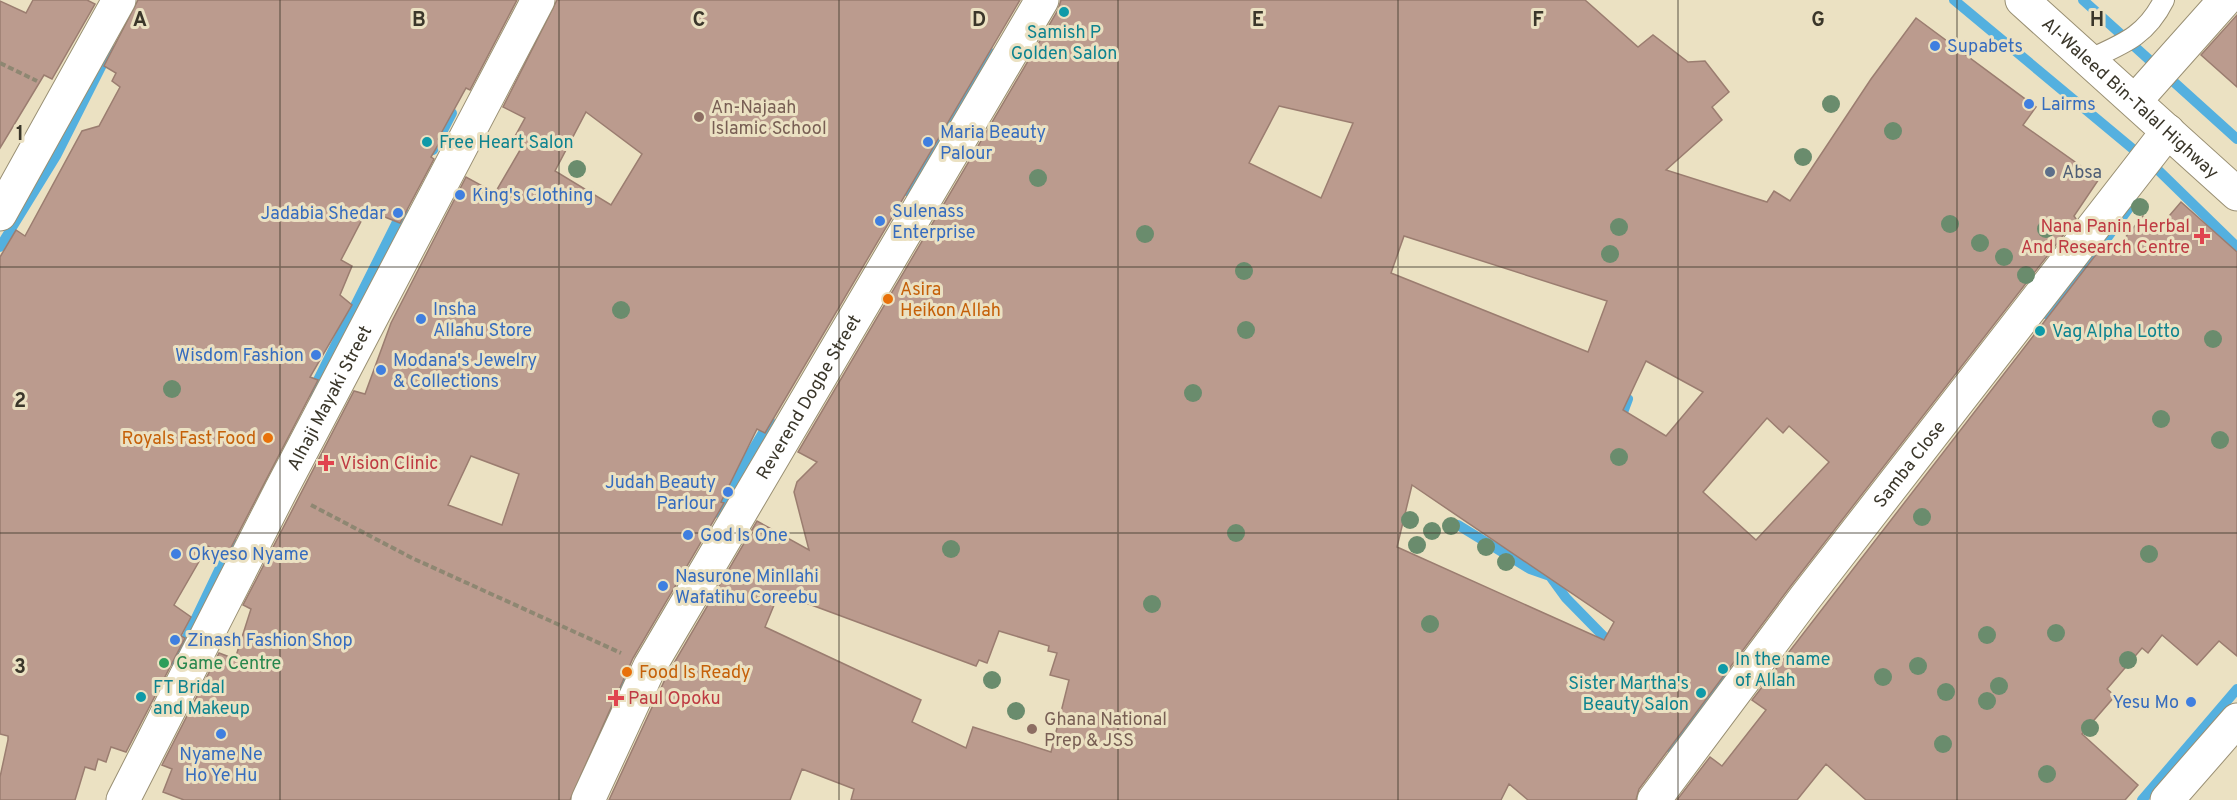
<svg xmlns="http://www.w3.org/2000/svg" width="2237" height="800" font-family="Overpass,sans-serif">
<rect width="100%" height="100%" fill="#ebe1c2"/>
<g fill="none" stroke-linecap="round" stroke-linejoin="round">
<!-- stream -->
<g stroke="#54b0df" stroke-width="10">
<path d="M1954 0 2157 169 2237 247"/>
<path d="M2083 0 2237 139"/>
<path d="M433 150 452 113"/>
<path d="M907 191 989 52"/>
<path d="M0 247 56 156 110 49"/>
<path d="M2046 314 2083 271 2134 201"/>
<path d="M312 392 403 210"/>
<path d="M1618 393 1628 399 1619 423"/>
<path d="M715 513 770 421"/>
<path d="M1458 525 1530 569 1550 576 1566 598 1614 647"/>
<path d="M175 662 232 543"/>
<path d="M598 736 624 676"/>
<path d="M1672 750 1729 673"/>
<path d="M2142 800 2237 689"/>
</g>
</g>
<!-- building -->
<g fill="#bb9b8e" stroke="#9b7d70" stroke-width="1.5" fill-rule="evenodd">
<path d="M33 0H87L95 4 52 79 44 75 0 148V1L26 13Z"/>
<path d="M138 0H517L470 90 466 88 438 139 441 140 431 157 434 159 400 223 367 210 341 260 352 266 340 295 352 305 310 377 318 380 226 557 208 546 174 605 191 617 181 636 185 638 126 752 111 747 106 762 98 759 95 770 85 767 75 800H0V777L8 740V736L0 734V257L16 230 25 236 82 131 99 126 120 87 112 81 116 73 104 66Z"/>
<path d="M557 0H1020L765 433 757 429 721 502 724 503 633 658 570 800H184L163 792 172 769 162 765 219 653 235 659 251 609 243 605 354 391 365 394 391 323 466 177 495 193 523 145 513 140 525 118 503 107ZM586 112 642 154 611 205 555 171ZM471 456 519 474 502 525 448 505Z"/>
<path d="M1061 0H1585L1638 47 1653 35 1688 62 1705 61 1729 92 1712 107 1722 120 1666 170 1767 202 1774 191 1790 201 1871 79 1916 18 2036 107 2023 125 2099 179 2074 216 2076 219 1790 587 1639 789 1636 800H1528L1509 784 1501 800H851L854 789 802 769 790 800H609L667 675 757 521 809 550 794 492 797 482 817 462 798 452 1058 10ZM1279 106 1353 123 1321 198 1249 163ZM1404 236 1607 301 1588 352 1391 273ZM1646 361 1703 392 1666 436 1623 410ZM1767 418 1783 433 1789 426 1829 462 1756 540 1703 492ZM1412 485 1614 622 1604 640 1397 547ZM779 593 976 666 979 660 987 663 999 631 1049 646 1048 651 1057 653 1050 675 1069 680 1051 752 973 727 966 748 912 722 921 700 765 627Z"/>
<path d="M2237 15V87L2201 55Z"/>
<path d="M2181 202 2237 252V656L2219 641 2197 665 2162 635 2148 653 2142 648 2107 689 2115 696 2082 734 2138 785 2125 800H1866L1826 764 1797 800H1677L1710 757 1722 766 1766 710 1752 700 2105 243 2114 251 2143 216 2158 229Z"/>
</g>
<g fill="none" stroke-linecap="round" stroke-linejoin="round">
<defs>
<path id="service" d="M2088 60C2123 44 2146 36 2164 0"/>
<g id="minor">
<path d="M2135 101 2225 0"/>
<path d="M0 214 119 0"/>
<path id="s1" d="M123 800 281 490 538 0"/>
<path id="s2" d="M588 800 650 666 1042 0"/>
<path id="s3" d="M1654 800 1805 598 2168 131"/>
<path d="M2167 800 2237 720"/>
</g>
<g id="tertiary">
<path id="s4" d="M2022 0 2237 194"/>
</g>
</defs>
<!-- service casing -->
<use href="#service" stroke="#998f73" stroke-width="22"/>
<!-- minor casing -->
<use href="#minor" stroke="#998f73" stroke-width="35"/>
<!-- tertiary casing -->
<use href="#tertiary" stroke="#998f73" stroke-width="35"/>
<!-- path -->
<g stroke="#8e8772" stroke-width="4" stroke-dasharray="6 3" stroke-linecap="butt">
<path d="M0 63 37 81"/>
<path d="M311 505 412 558 621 653"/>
</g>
<!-- service -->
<use href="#service" stroke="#fff" stroke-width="20"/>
<!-- minor -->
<use href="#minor" stroke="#fff" stroke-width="33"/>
<!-- tertiary -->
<use href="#tertiary" stroke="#fff" stroke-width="33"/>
</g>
<!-- trees -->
<g fill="#6a8c6d">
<circle cx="1831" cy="104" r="9"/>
<circle cx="1893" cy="131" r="9"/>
<circle cx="1803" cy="157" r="9"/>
<circle cx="577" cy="169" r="9"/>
<circle cx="1038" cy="178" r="9"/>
<circle cx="2140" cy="207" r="9"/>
<circle cx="1950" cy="224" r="9"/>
<circle cx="1619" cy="227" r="9"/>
<circle cx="2046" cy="229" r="9"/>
<circle cx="1145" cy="234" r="9"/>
<circle cx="1980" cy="243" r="9"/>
<circle cx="1610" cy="254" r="9"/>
<circle cx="2004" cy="257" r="9"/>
<circle cx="1244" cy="271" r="9"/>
<circle cx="2026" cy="275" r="9"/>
<circle cx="621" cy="310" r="9"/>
<circle cx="1246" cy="330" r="9"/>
<circle cx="2213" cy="339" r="9"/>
<circle cx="172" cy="389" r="9"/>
<circle cx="1193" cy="393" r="9"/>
<circle cx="2161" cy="419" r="9"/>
<circle cx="2220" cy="440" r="9"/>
<circle cx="1619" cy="457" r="9"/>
<circle cx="1922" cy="517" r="9"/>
<circle cx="1410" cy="520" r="9"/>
<circle cx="1451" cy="526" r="9"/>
<circle cx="1432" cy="531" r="9"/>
<circle cx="1236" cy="533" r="9"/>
<circle cx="1417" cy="545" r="9"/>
<circle cx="1486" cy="547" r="9"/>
<circle cx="951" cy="549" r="9"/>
<circle cx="2149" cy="554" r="9"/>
<circle cx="1506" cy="562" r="9"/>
<circle cx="1152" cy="604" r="9"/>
<circle cx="1430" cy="624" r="9"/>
<circle cx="2056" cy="633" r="9"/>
<circle cx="1987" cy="635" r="9"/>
<circle cx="2128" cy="660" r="9"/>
<circle cx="1918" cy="666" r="9"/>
<circle cx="1883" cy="677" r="9"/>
<circle cx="992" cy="680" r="9"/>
<circle cx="1999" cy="686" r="9"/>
<circle cx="1946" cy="692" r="9"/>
<circle cx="1987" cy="701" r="9"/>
<circle cx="1016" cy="711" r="9"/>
<circle cx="2090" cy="728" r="9"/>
<circle cx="1943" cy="744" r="9"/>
<circle cx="2047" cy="774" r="9"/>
</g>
<!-- grid -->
<path fill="none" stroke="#3a362a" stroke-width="1.5" stroke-opacity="0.55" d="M280 0V800M559 0V800M839 0V800M1118 0V800M1398 0V800M1678 0V800M1957 0V800M0 267H2237M0 533H2237"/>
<!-- markers -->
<g fill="#0f9aa8" stroke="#ebe1c2" stroke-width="2">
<circle cx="1064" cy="12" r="6"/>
<circle cx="427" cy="142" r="6"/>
<circle cx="2040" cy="331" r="6"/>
<circle cx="1723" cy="669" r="6"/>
<circle cx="1701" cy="693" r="6"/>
<circle cx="141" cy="697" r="6"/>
</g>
<g fill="#3f7fe0" stroke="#ebe1c2" stroke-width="2">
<circle cx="1935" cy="46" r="6"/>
<circle cx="2029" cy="104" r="6"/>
<circle cx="928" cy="142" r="6"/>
<circle cx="460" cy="195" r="6"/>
<circle cx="398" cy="213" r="6"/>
<circle cx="880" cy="221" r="6"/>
<circle cx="421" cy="319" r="6"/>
<circle cx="316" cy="355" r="6"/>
<circle cx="381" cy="370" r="6"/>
<circle cx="728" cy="492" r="6"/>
<circle cx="688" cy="535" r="6"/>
<circle cx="176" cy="554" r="6"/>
<circle cx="663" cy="586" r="6"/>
<circle cx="175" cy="640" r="6"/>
<circle cx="2191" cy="702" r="6"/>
<circle cx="221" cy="734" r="6"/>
</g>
<g fill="#8d6e63" stroke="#ebe1c2" stroke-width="2">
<circle cx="699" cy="117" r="6"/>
<circle cx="1032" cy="729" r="6"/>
</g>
<circle fill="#5c6f8a" stroke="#ebe1c2" stroke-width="2" cx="2050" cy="172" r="6"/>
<g fill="#e0444e" stroke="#ebe1c2" stroke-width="2">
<path d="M2199 227h6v6h6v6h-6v6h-6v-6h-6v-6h6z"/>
<path d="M323 454h6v6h6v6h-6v6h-6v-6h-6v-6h6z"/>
<path d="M613 689h6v6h6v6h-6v6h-6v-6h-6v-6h6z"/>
</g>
<g fill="#e8710a" stroke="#ebe1c2" stroke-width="2">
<circle cx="888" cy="299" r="6"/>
<circle cx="268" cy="438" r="6"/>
<circle cx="627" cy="672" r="6"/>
</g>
<circle fill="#2e9e5b" stroke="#ebe1c2" stroke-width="2" cx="164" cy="663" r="6"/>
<g text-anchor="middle" stroke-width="6" stroke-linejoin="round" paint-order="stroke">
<!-- culture labels -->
<g font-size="18" fill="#0d838f" stroke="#ebe1c2" text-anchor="start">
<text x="1064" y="38" text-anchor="middle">Samish P<tspan x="1064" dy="21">Golden Salon</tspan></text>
<text x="439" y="148">Free Heart Salon</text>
<text x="2052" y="337">Vag Alpha Lotto</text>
<text x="1735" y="665">In the name<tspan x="1735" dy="21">of Allah</tspan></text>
<text x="1689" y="689" text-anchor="end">Sister Martha's<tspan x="1689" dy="21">Beauty Salon</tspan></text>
<text x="153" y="693">FT Bridal<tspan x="153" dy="21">and Makeup</tspan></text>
</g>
<!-- shop labels -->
<g font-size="18" fill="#366cbe" stroke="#ebe1c2" text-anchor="start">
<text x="1947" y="52">Supabets</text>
<text x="2041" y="110">Lairms</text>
<text x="940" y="138">Maria Beauty<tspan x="940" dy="21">Palour</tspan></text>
<text x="472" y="201">King's Clothing</text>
<text x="892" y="217">Sulenass<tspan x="892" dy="21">Enterprise</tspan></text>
<text x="386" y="219" text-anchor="end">Jadabia Shedar</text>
<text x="433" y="315">Insha<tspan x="433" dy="21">Allahu Store</tspan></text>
<text x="304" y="361" text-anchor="end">Wisdom Fashion</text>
<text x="393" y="366">Modana's Jewelry<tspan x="393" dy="21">&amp; Collections</tspan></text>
<text x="716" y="488" text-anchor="end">Judah Beauty<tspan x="716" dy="21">Parlour</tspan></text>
<text x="700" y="541">God Is One</text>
<text x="188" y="560">Okyeso Nyame</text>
<text x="675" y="582">Nasurone Minllahi<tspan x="675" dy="21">Wafatihu Coreebu</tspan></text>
<text x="187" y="646">Zinash Fashion Shop</text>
<text x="2179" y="708" text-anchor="end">Yesu Mo</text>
<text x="221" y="760" text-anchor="middle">Nyame Ne<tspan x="221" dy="21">Ho Ye Hu</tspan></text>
</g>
<!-- street labels -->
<g font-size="18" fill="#3a362a" stroke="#ebe1c2">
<text dy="6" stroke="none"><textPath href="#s4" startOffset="146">Al-Waleed Bin-Talal Highway</textPath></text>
<text dy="6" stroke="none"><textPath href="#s2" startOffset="460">Reverend Dogbe Street</textPath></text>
<text dy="6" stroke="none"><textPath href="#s1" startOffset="452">Alhaji Mayaki Street</textPath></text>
<text dy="6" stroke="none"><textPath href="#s3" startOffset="422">Samba Close</textPath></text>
</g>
<!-- education labels -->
<g font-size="18" fill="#785e54" stroke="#ebe1c2" text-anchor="start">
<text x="711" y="113">An-Najaah<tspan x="711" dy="21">Islamic School</tspan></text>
<text x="1044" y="725">Ghana National<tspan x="1044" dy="21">Prep &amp; JSS</tspan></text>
</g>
<!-- service labels -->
<g font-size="18" fill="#4e5e75" stroke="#ebe1c2" text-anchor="start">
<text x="2062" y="178">Absa</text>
</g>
<!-- health labels -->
<g font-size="18" fill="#be3a42" stroke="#ebe1c2" text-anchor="start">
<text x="2190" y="232" text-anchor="end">Nana Panin Herbal<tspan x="2190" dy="21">And Research Centre</tspan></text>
<text x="340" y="469">Vision Clinic</text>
<text x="628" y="704">Paul Opoku</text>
</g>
<!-- food labels -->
<g font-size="18" fill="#c56008" stroke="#ebe1c2" text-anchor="start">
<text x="900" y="295">Asira<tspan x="900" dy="21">Heikon Allah</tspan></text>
<text x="256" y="444" text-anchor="end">Royals Fast Food</text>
<text x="639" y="678">Food Is Ready</text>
</g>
<!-- leisure labels -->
<g font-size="18" fill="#27864d" stroke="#ebe1c2" text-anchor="start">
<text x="176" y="669">Game Centre</text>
</g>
</g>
<g font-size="20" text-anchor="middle" font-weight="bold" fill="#3a362a" stroke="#ebe1c2" stroke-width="6" stroke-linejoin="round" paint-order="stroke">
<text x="140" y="26">A</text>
<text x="419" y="26">B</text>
<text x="699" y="26">C</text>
<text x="979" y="26">D</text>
<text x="1258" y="26">E</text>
<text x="1538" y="26">F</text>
<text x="1818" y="26">G</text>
<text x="2097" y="26">H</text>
<text x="20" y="140">1</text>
<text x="20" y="407">2</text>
<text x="20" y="673">3</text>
</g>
</svg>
